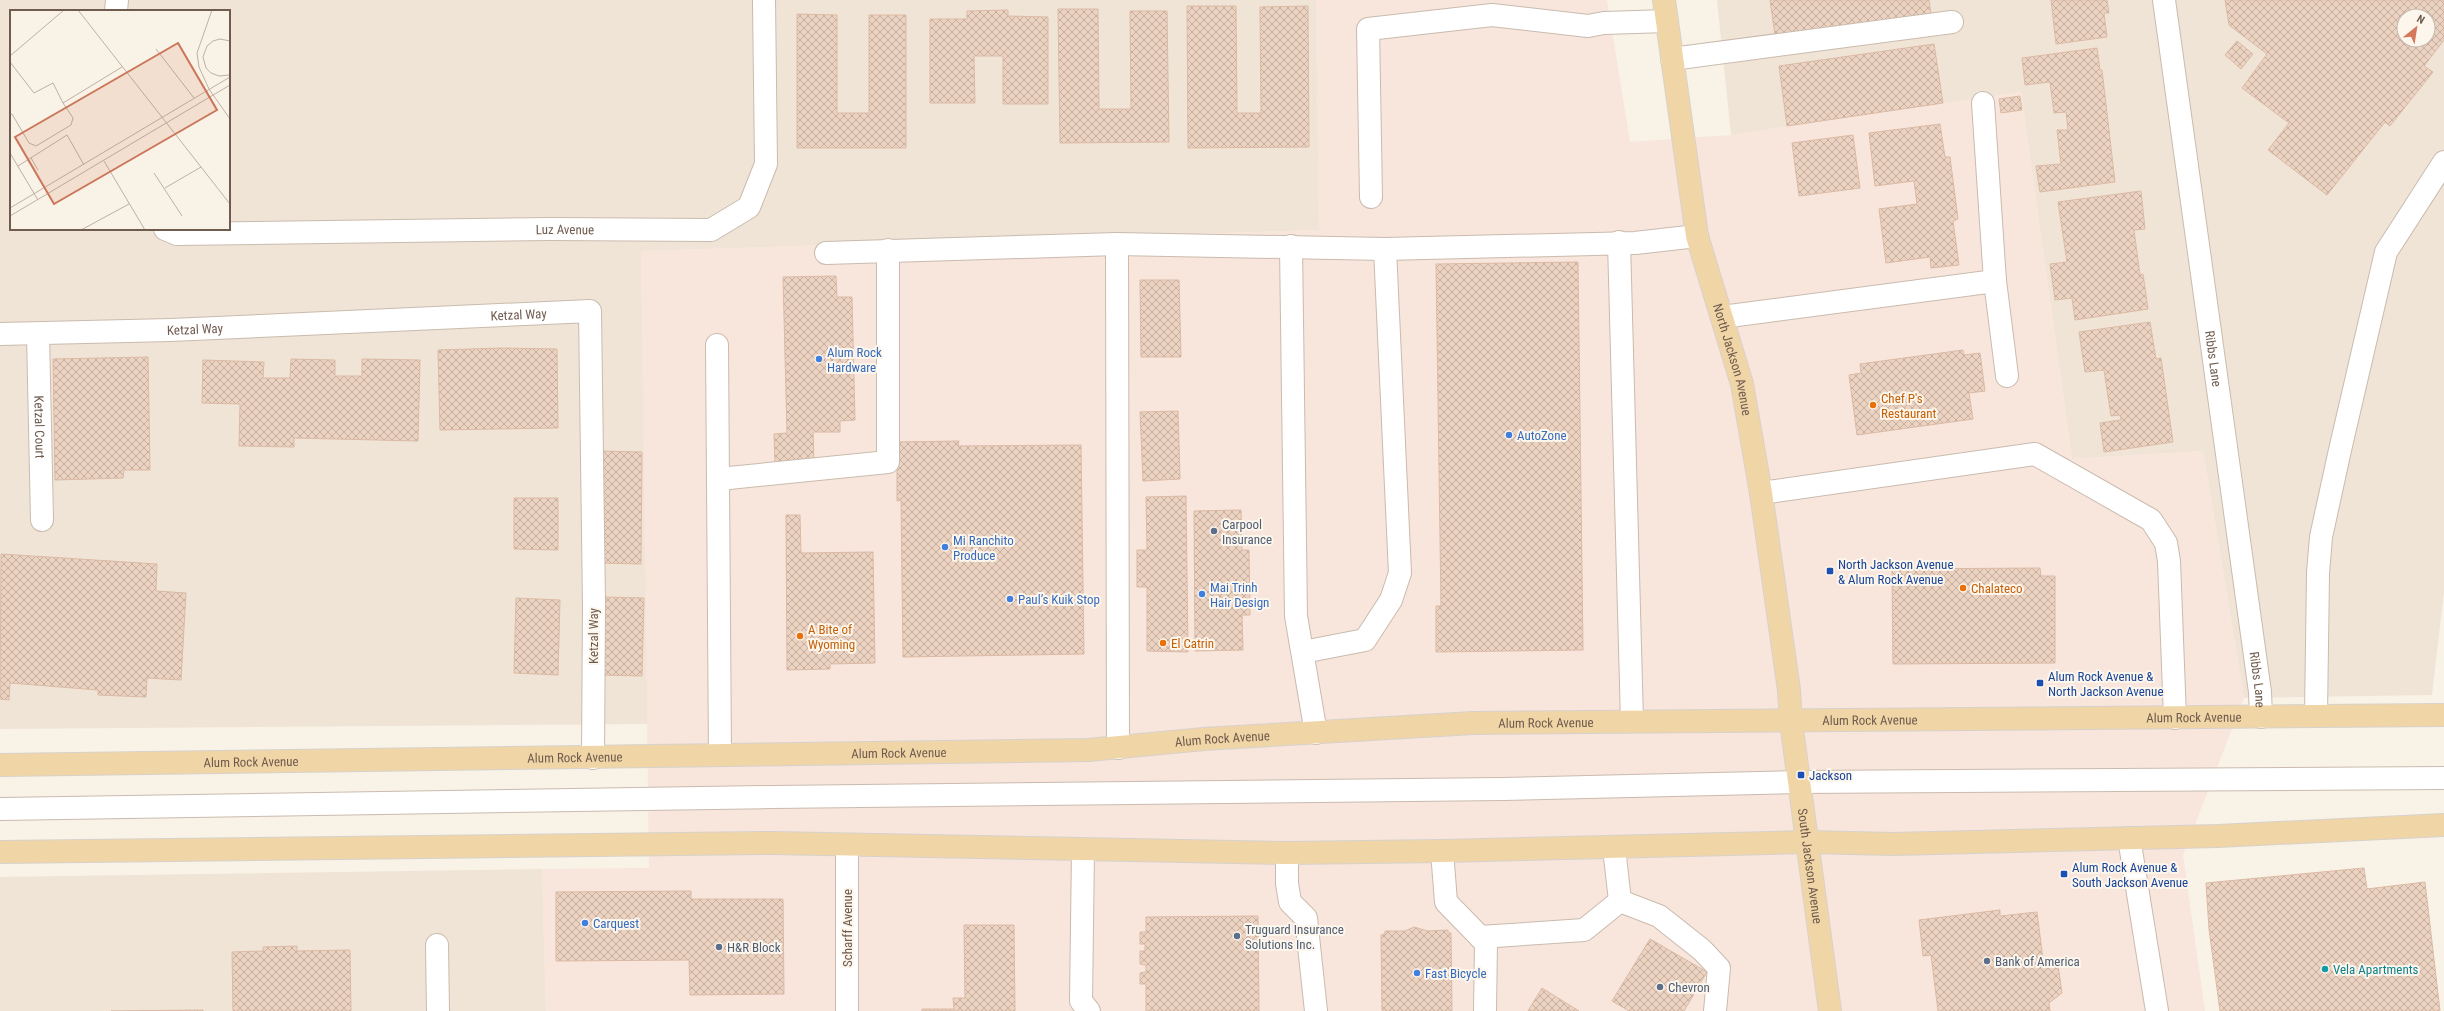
<svg xmlns="http://www.w3.org/2000/svg" width="2444" height="1011" font-family="'Roboto Condensed',sans-serif">
<defs>
<pattern id="building-cross-hatch" width="8" height="8" patternUnits="userSpaceOnUse"><rect width="8" height="8" fill="#ecd3c1"/><path d="M0 0l8 8M0 8l8-8" fill="none" stroke="#c4ae9f"/></pattern>
</defs>
<rect width="100%" height="100%" fill="#f9f2e6"/>
<!-- residential -->
<g fill="#f0e4d6" fill-rule="evenodd">
<path d="M0 0H1316L1319 230 641 251 649 724 0 729ZM11 11H229V229H11Z"/>
<path d="M1717 0H2444V591L2432 695 2244 698 2203 451 2072 459 2021 92 1731 135ZM2404 16H2428V40H2404Z"/>
<path d="M542 869 546 1011H0V877Z"/>
</g>
<!-- commercial -->
<path fill="#f8e5dc" d="M1316 0H1607L1630 142 1731 135 2021 92 2072 459 2203 451 2244 698 2183 855 2205 1011H546L542 869 649 868 641 251 1319 230Z"/>
<!-- building -->
<g fill="url(#building-cross-hatch)" stroke="#dcbaa4" fill-rule="evenodd">
<path d="M1770 0H1929L1931 14 1775 35Z"/>
<path d="M2051 0H2107L2109 13H2104L2107 37 2056 44Z"/>
<path d="M2225 0H2444V40L2424 66 2433 72 2390 126 2385 122 2327 195 2268 150 2289 123 2242 88 2267 54 2229 25ZM2404 16H2428V40H2404Z"/>
<path d="M1187 6H1236L1237 113H1261L1260 7 1308 6 1309 147 1188 148Z"/>
<path d="M1058 9H1098L1099 109H1131L1130 11H1167L1169 142 1060 143Z"/>
<path d="M1008 10V16L1048 17V104H1003V56H974L975 103H930V19H967V11Z"/>
<path d="M797 14 837 15V113H869V15H906V148H797Z"/>
<path d="M2237 41 2253 54 2241 69 2225 55Z"/>
<path d="M1934 44 1943 103 1787 126 1779 66Z"/>
<path d="M2097 48 2100 70H2102L2115 182 2040 192 2036 166 2061 164 2057 130H2068L2066 112 2054 113 2050 82 2025 85 2022 58Z"/>
<path d="M2020 96 2022 110 2001 113 1999 99Z"/>
<path d="M1940 124 1945 157H1950L1958 219 1953 221 1959 265 1931 268 1930 257 1886 263 1879 209 1917 204 1914 181 1875 186 1869 133Z"/>
<path d="M1853 135 1860 188 1799 196 1792 143Z"/>
<path d="M2141 191 2145 229 2134 230 2140 275 2143 274 2148 309 2075 320 2072 298 2055 300 2050 264 2067 262 2058 202Z"/>
<path d="M1578 262 1583 650 1436 652V606H1441L1436 264Z"/>
<path d="M836 276 837 297H852L855 420 840 421V432H813L814 463 775 464 774 434 787 433 783 277Z"/>
<path d="M1140 280H1179L1181 357H1141Z"/>
<path d="M2150 322 2156 359 2161 358 2173 442 2104 452 2100 423 2121 420 2120 415 2111 416 2104 370 2085 372 2079 332Z"/>
<path d="M502 348 557 349 558 428 440 430 438 350Z"/>
<path d="M1963 350 1964 355 1980 353 1985 391 1969 393 1973 419 1857 435 1849 375 1861 373 1860 364Z"/>
<path d="M148 357 150 470H124L123 478 55 480 53 359Z"/>
<path d="M291 359 335 360V376H362V359L420 360 418 441 294 438V447L239 446 240 404 202 403 203 360 264 362 263 378H290Z"/>
<path d="M1178 411 1180 479 1143 481 1140 412Z"/>
<path d="M959 441 958 446 1081 445 1084 654 903 657 901 500 897 501V442Z"/>
<path d="M601 451 642 452 641 564 600 563Z"/>
<path d="M1186 496 1188 652 1147 651V587H1137V550H1147L1146 497Z"/>
<path d="M514 498H558V550L514 549Z"/>
<path d="M1241 510 1242 550H1249L1250 615H1242L1243 650 1195 651 1194 511Z"/>
<path d="M786 515H800L801 553 873 552 875 663 830 664V669L787 670Z"/>
<path d="M1 554 157 564 156 591 186 593 181 680 147 678 146 697 98 695V690L10 683 9 700 0 699Z"/>
<path d="M2040 568 2041 576H2055V663L1893 664 1892 569Z"/>
<path d="M604 597 644 598 642 676 602 675Z"/>
<path d="M516 598 560 600 558 675 514 673Z"/>
<path d="M2364 868 2367 889 2425 882 2440 1011H2220L2209 929 2206 883Z"/>
<path d="M691 891V899H783L784 994 690 995 689 960 556 961V892Z"/>
<path d="M2000 910V916L2037 912 2044 967 2058 965 2062 993 2049 1003 2050 1011H1938L1931 955 1923 956 1919 920Z"/>
<path d="M1258 916 1259 1011H1146V984H1140V973L1146 972V965L1140 964V951H1145V944H1140V932H1146V917Z"/>
<path d="M964 925H1014L1015 1011H922V1009H954L953 998H965Z"/>
<path d="M1414 927 1428 931 1448 930V933H1451L1452 1011H1382L1381 935 1385 934V931H1405Z"/>
<path d="M1650 939 1707 972 1684 1011H1629L1612 1001Z"/>
<path d="M297 946V951L350 950 351 1011H233L232 952 263 951V947Z"/>
<path d="M1542 988 1579 1011H1528Z"/>
<path d="M203 1010V1011H111Z"/>
</g>
<g fill="none" stroke-linecap="round" stroke-linejoin="round">
<defs>
<g id="minor">
<path id="s1" d="M2164 0 2260 692 2261 717"/>
<path d="M116 11 117 0"/>
<path d="M1672 59 1952 22"/>
<path d="M1983 103 1995 281 2007 376"/>
<path d="M1371 197 1368 29 1492 15 1588 26 1604 23 1667 21"/>
<path id="s2" d="M165 229 177 234 550 229 711 230 749 207 766 164 764 0"/>
<path d="M1619 242 1632 721"/>
<path d="M1117 244 1118 748"/>
<path d="M1291 246 1296 616 1316 733"/>
<path d="M826 253 1117 244 1385 249 1635 243 1697 236"/>
<path d="M1722 317 1995 281"/>
<path id="s3" d="M0 334 171 330 590 311 594 605 593 758"/>
<path id="s4" d="M38 334 42 520"/>
<path d="M717 345 720 755"/>
<path d="M719 479 888 462V250"/>
<path d="M1761 493 2035 454 2151 520 2166 543 2169 561 2175 718"/>
<path d="M1303 652 1365 640 1391 600 1400 573 1385 249"/>
<path d="M2316 716 2318 573 2321 537 2340 450 2386 252 2444 162"/>
<path d="M0 809 772 797 1503 789 1799 782 2444 778"/>
<path d="M2129 838 2157 1011"/>
<path d="M847 845V1011"/>
<path d="M1083 850 1081 1001 1089 1011"/>
<path d="M1442 851 1446 902 1486 943 1485 1011"/>
<path d="M1287 853V883L1290 902 1306 918 1316 1011"/>
<path d="M1620 901 1659 916 1702 950 1719 968 1715 1011"/>
<path d="M1480 937 1584 930 1620 901 1614 848"/>
<path d="M437 945 438 1011"/>
</g>
<g id="major">
<path id="s5" d="M1664 0 1697 236 1742 384 1761 493 1789 690 1791 722 1830 1011"/>
<path id="s6" d="M0 765 1088 750 1204 739 1473 723 2444 715"/>
<path d="M0 852 772 843 1287 853 1442 851 1807 842 1894 844 2218 836 2444 825"/>
</g>
</defs>
<!-- minor casing -->
<use href="#minor" stroke="#cabbae" stroke-width="24"/>
<!-- major casing -->
<use href="#major" stroke="#d7d1cd" stroke-width="24"/>
<!-- minor -->
<use href="#minor" stroke="#fff" stroke-width="22"/>
<!-- major -->
<use href="#major" stroke="#f0d6a7" stroke-width="22"/>
</g>
<!-- markers -->
<g fill="#3f7fe0" stroke="#fdf6ec" stroke-width="1.5">
<circle cx="819" cy="359" r="4"/>
<circle cx="1509" cy="435" r="4"/>
<circle cx="945" cy="547" r="4"/>
<circle cx="1202" cy="594" r="4"/>
<circle cx="1010" cy="599" r="4"/>
<circle cx="585" cy="923" r="4"/>
<circle cx="1417" cy="973" r="4"/>
</g>
<g fill="#e8710a" stroke="#fdf6ec" stroke-width="1.5">
<circle cx="1873" cy="405" r="4"/>
<circle cx="1963" cy="588" r="4"/>
<circle cx="800" cy="636" r="4"/>
<circle cx="1163" cy="643" r="4"/>
</g>
<g fill="#5c6f8a" stroke="#fdf6ec" stroke-width="1.5">
<circle cx="1214" cy="531" r="4"/>
<circle cx="1237" cy="936" r="4"/>
<circle cx="719" cy="947" r="4"/>
<circle cx="1987" cy="961" r="4"/>
<circle cx="1660" cy="987" r="4"/>
</g>
<g fill="#1a4fb4" stroke="#fdf6ec" stroke-width="1.5">
<rect x="1826" y="567" width="8" height="8" rx="2"/>
<rect x="2036" y="679" width="8" height="8" rx="2"/>
<rect x="1797" y="771" width="8" height="8" rx="2"/>
<rect x="2060" y="870" width="8" height="8" rx="2"/>
</g>
<circle fill="#0f9aa8" stroke="#fdf6ec" stroke-width="1.5" cx="2325" cy="969" r="4"/>
<g text-anchor="middle" stroke-width="4" stroke-linejoin="round" paint-order="stroke">
<!-- street labels -->
<g font-size="13" fill="#705b4e" stroke="#fdf6ec">
<text dy="5" stroke="none"><textPath href="#s2" startOffset="401">Luz Avenue</textPath></text>
<text dy="5" stroke="none"><textPath href="#s3" startOffset="519">Ketzal Way</textPath></text>
<text dy="5" stroke="none"><textPath href="#s3" startOffset="195">Ketzal Way</textPath></text>
<text dy="5" stroke="none"><textPath href="#s1" startOffset="362">Ribbs Lane</textPath></text>
<text dy="5" stroke="none"><textPath href="#s5" startOffset="367">North Jackson Avenue</textPath></text>
<text dy="5" stroke="none"><textPath href="#s4" startOffset="93">Ketzal Court</textPath></text>
<text transform="translate(593 636) rotate(-90)" y="5">Ketzal Way</text>
<text dy="5" stroke="none"><textPath href="#s1" startOffset="686">Ribbs Lane</textPath></text>
<text dy="5" stroke="none"><textPath href="#s6" startOffset="2195">Alum Rock Avenue</textPath></text>
<text dy="5" stroke="none"><textPath href="#s6" startOffset="1871">Alum Rock Avenue</textPath></text>
<text dy="5" stroke="none"><textPath href="#s6" startOffset="1547">Alum Rock Avenue</textPath></text>
<text dy="5" stroke="none"><textPath href="#s6" startOffset="1223">Alum Rock Avenue</textPath></text>
<text dy="5" stroke="none"><textPath href="#s6" startOffset="899">Alum Rock Avenue</textPath></text>
<text dy="5" stroke="none"><textPath href="#s6" startOffset="575">Alum Rock Avenue</textPath></text>
<text dy="5" stroke="none"><textPath href="#s6" startOffset="251">Alum Rock Avenue</textPath></text>
<text dy="5" stroke="none"><textPath href="#s5" startOffset="880">South Jackson Avenue</textPath></text>
<text transform="translate(847 928) rotate(-90)" y="5">Scharff Avenue</text>
</g>
<!-- shop labels -->
<g font-size="13" fill="#366cbe" stroke="#fdf6ec" text-anchor="start">
<text x="827" y="357">Alum Rock<tspan x="827" dy="15">Hardware</tspan></text>
<text x="1517" y="440">AutoZone</text>
<text x="953" y="545">Mi Ranchito<tspan x="953" dy="15">Produce</tspan></text>
<text x="1210" y="592">Mai Trinh<tspan x="1210" dy="15">Hair Design</tspan></text>
<text x="1018" y="604">Paul’s Kuik Stop</text>
<text x="593" y="928">Carquest</text>
<text x="1425" y="978">Fast Bicycle</text>
</g>
<!-- food labels -->
<g font-size="13" fill="#c56008" stroke="#fdf6ec" text-anchor="start">
<text x="1881" y="403">Chef P's<tspan x="1881" dy="15">Restaurant</tspan></text>
<text x="1971" y="593">Chalateco</text>
<text x="808" y="634">A Bite of<tspan x="808" dy="15">Wyoming</tspan></text>
<text x="1171" y="648">El Catrin</text>
</g>
<!-- service labels -->
<g font-size="13" fill="#4e5e75" stroke="#fdf6ec" text-anchor="start">
<text x="1222" y="529">Carpool<tspan x="1222" dy="15">Insurance</tspan></text>
<text x="1245" y="934">Truguard Insurance<tspan x="1245" dy="15">Solutions Inc.</tspan></text>
<text x="727" y="952">H&amp;R Block</text>
<text x="1995" y="966">Bank of America</text>
<text x="1668" y="992">Chevron</text>
</g>
<!-- transit labels -->
<g font-size="13" fill="#164399" stroke="#fdf6ec" text-anchor="start">
<text x="1838" y="569">North Jackson Avenue<tspan x="1838" dy="15">&amp; Alum Rock Avenue</tspan></text>
<text x="2048" y="681">Alum Rock Avenue &amp;<tspan x="2048" dy="15">North Jackson Avenue</tspan></text>
<text x="1809" y="780">Jackson</text>
<text x="2072" y="872">Alum Rock Avenue &amp;<tspan x="2072" dy="15">South Jackson Avenue</tspan></text>
</g>
<!-- culture labels -->
<g font-size="13" fill="#0d838f" stroke="#fdf6ec" text-anchor="start">
<text x="2333" y="974">Vela Apartments</text>
</g>
</g>
<!-- overview -->
<g transform="translate(10 10)">
<rect width="220" height="220" fill="#f9f2e6"/>
<path fill="none" stroke="#beb1a4" stroke-width="1" d="M68 0 220 194M220 31 210 29 203 31 197 36 193 47 196 58 201 63 209 66 220 65M146 39 184 88M0 46 54 0M0 52 24 83 43 73 53 93M199 79 220 109M199 79 189 57 187 43 202 0M0 105 2 104 19 133 26 136 61 115 63 108 53 93 112 57M0 143 28 190M21 148 28 160M94 151 135 220M8 156 57 125 74 155M144 163 172 206M155 178 191 157M0 198 220 67M0 206 220 75M71 220 119 194"/>
<path fill="#cb7559" fill-opacity="0.15" stroke="#cb7559" stroke-width="2" d="M168 33 207 100 44 194 5 127Z"/>
<rect width="220" height="220" fill="none" stroke="#705b4e" stroke-width="2"/>
</g>
<!-- north arrow -->
<g transform="translate(2416 28) rotate(30)"><circle r="19" fill="#fdf6ec" stroke="#c5b8ad"/>
<path d="M0-3L7 15L0 10L-7 15Z" fill="#d5785a"/>
<text y="-6" font-size="11" font-weight="bold" text-anchor="middle" fill="#705b4e">N</text>
</g>
</svg>
